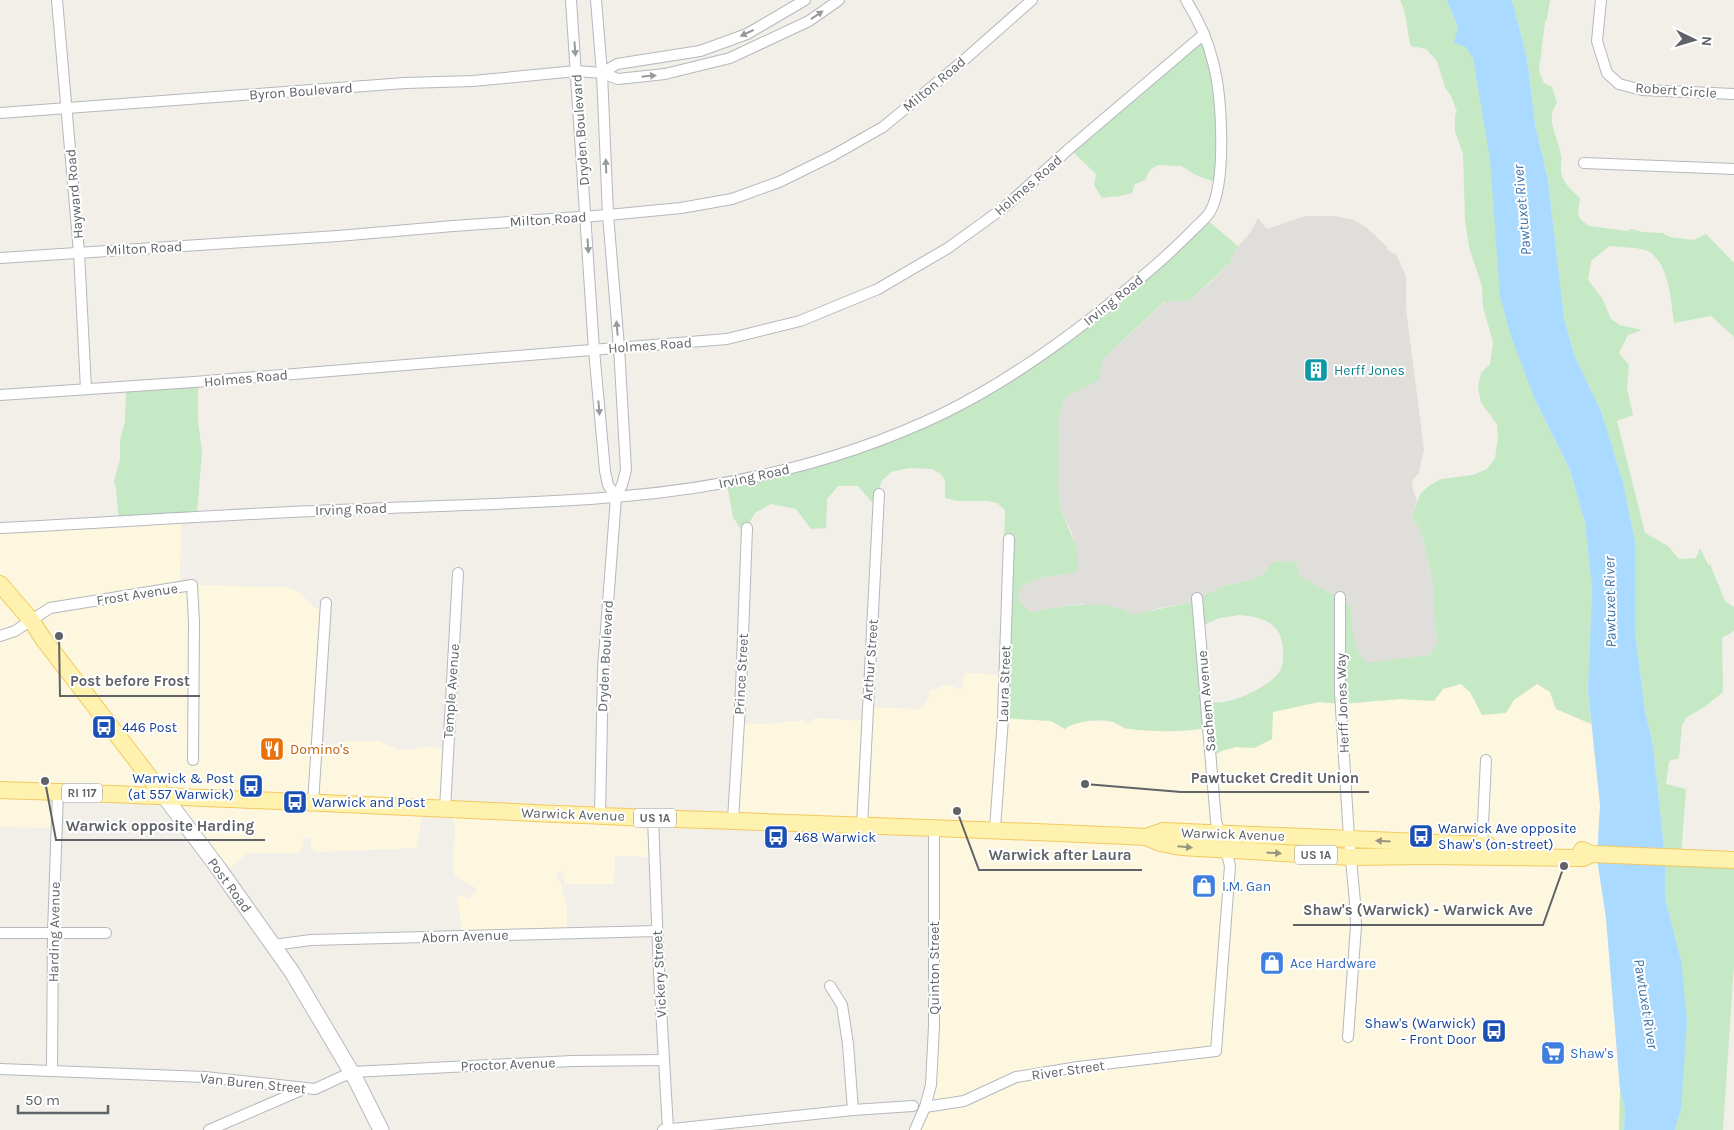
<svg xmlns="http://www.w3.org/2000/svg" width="1734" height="1130" font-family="Karla,sans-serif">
<rect width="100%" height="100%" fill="#f1efe8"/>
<!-- commercial -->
<g fill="#fef7e0">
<path d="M181 520 180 585 286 587 300 593 314 607 325 612 318 746 353 741H378L399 750H410L426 746 448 749 445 807 423 809 417 848 317 852 311 849V838H304L300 853H248L224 873 165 796 60 794 57 828 0 827V530Z"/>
<path d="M966 673 1000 675 999 718 1051 721 1065 729 1068 726 1086 721 1114 722 1119 726 1182 732 1207 728 1212 755 1222 751 1236 747 1254 748 1272 739V712L1319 702 1341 704 1401 699 1434 701 1443 689 1461 684 1470 692 1482 715 1514 700 1537 684 1550 692 1556 709 1591 724 1600 805 1597 859 1606 918 1620 1089 1619 1130H918L931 1107 936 833 733 820 736 723 767 724 804 720 809 724 812 720 816 718 867 721 869 707 921 709 928 700 930 690H937L940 686 948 685 961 689 964 676Z"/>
<path d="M452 813 654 819V857L615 856 614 884H565L563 871 558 872 556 879 561 883 567 908V932L462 934 457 894 468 899 478 889 455 877 453 868 455 829Z"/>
</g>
<!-- industrial -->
<path fill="#e0deda" d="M1305 216H1335L1354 220 1367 228 1386 246 1389 251 1396 254 1406 276V309L1424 449 1419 473 1413 480 1412 487 1417 500 1412 516 1421 533 1433 582V598L1437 643 1429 655 1367 664 1358 653 1353 636 1332 594 1306 580 1298 574 1272 562 1262 575 1252 580 1223 586 1188 603 1155 609 1142 614 1131 615 1127 612 1080 604 1030 612 1017 599 1021 586 1040 578 1078 572 1072 533 1060 508 1058 487V440L1056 422 1062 397 1165 302 1190 300 1211 282 1229 264 1238 246 1250 233 1258 218 1267 229Z"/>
<!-- green -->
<g fill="#c5e8c5" fill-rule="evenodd">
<path d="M1400 0H1447L1458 28 1473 58 1536 402 1570 470 1585 523 1592 588 1588 690 1591 724 1556 709 1550 692 1537 684 1514 700 1506 713 1482 715 1470 692 1461 684 1443 689 1434 701 1401 699 1341 704 1319 702 1273 712 1272 739 1254 748 1236 747 1222 751 1212 756 1207 728C1181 732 1156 732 1130 729 1123 729 1119 724 1113 722 1102 718 1074 721 1065 729L1051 721 999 718 1005 510 997 503 987 501H958L945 498V480L941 474 932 469 909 468 891 472 881 482 876 507 858 486H838L827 499 826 528 811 529 796 509 771 504 755 513 743 533 733 517 727 484 865 448 1028 367 1207 220 1238 246 1229 264 1190 300 1164 302 1102 360 1099 380 1065 397 1058 418 1059 436 1058 487 1060 508 1076 546 1078 572 1040 578 1021 586 1018 599 1030 612C1055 608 1111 596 1131 615L1188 603 1223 586 1252 580 1262 575 1272 562 1291 561 1297 563 1298 574 1306 580 1332 594 1350 606C1353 630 1351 645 1367 663L1429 655 1437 643 1433 598V582L1421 533 1412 516 1420 494 1429 486 1441 479 1473 475 1487 469 1495 458 1498 437 1497 424 1481 403 1478 387 1481 373 1490 364 1493 342 1483 307 1482 286 1469 247 1465 219 1463 154 1455 131V114L1457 112 1452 98 1445 87 1437 61 1426 49 1411 46C1406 30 1408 15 1400 0ZM1240 615C1265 617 1283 624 1283 652 1283 659 1283 665 1280 671 1270 686 1241 699 1223 702 1219 703 1213 702 1208 702L1202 626 1219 618Z"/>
<path d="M1512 0H1550L1547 19 1545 22 1539 71 1544 83 1552 87 1557 103C1544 120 1559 138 1561 156 1562 163 1560 170 1562 176 1565 185 1574 192 1580 198L1578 212 1580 219 1589 226 1627 231 1632 229 1642 232 1663 233 1670 237 1694 240 1706 234 1734 263V337L1711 316 1674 323C1671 300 1669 263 1648 251 1640 247 1618 247 1609 246L1591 261 1588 280 1602 298 1611 319 1620 325 1642 330 1628 335 1619 353 1629 365 1627 388 1633 415 1617 421 1645 533 1668 546 1679 559 1696 558 1700 548 1709 566 1710 564 1725 601 1734 607V631L1722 638 1723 692 1706 706 1687 717 1682 725 1679 758 1669 761 1666 784 1686 789 1681 857 1734 861V964L1723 1130H1675L1681 1109V960L1665 898V857L1653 745 1645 711 1635 631V541L1623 482 1601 411 1574 355 1564 319 1548 180 1535 124 1527 58Z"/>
<path d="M1204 37 1220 104 1215 182 1198 176 1181 166 1158 165 1150 170 1145 180 1135 184 1132 193 1117 197 1116 196 1102 198 1094 185 1096 174 1070 149Z"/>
<path d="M198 383V421L202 452 197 514 119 522 116 489 114 481 120 460V440L125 421 126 389Z"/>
<path d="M1620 1089 1625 1108 1624 1130H1619Z"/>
</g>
<!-- water -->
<path fill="#aadaff" d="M1447 0H1512L1527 58 1535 124 1548 180 1564 318 1574 355 1601 411 1623 482 1635 541V631L1645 711 1653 745 1665 857V898L1681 960 1687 1021 1681 1109 1675 1130H1624L1625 1108 1620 1089 1606 918 1597 859 1600 805 1588 690 1592 588 1585 523 1570 470 1536 402 1511 336 1500 296 1490 159 1473 58 1466 47 1454 43 1458 28Z"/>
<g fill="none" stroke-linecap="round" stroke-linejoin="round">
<defs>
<g id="street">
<path d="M57 0 79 252 86 389"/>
<path d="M571 0 594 350 605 471 608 485 616 497"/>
<path d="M596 0 602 73 608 215 619 347 626 470 622 485 616 497 613 537 603 669 600 815"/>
<path d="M1601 0 1597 41 1607 73 1619 84 1642 90 1734 94"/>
<path d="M602 73 617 64 700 51 747 34 805 0"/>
<path d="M0 113 405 83 473 81 576 71 602 73 618 79 665 74 730 58 809 21 839 0"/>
<path d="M1584 163 1734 169"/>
<path d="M0 258 338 236 453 226 608 215 681 208 732 199 779 182 832 156 883 127 964 60 1032 0"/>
<path d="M0 395 194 382 727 339 800 321 878 289 948 248 1006 206 1070 148 1204 34"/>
<path d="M0 528C121 522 243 513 364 509 448 505 532 504 615 497 727 488 842 462 944 413 1015 378 1078 331 1138 280 1158 264 1176 247 1194 229 1199 224 1206 218 1210 212 1227 182 1222 96 1213 62 1208 41 1198 19 1186 0"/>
<path d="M1340 597V692L1349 838 1355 902 1356 926 1348 1037"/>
<path d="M1197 598 1216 821 1220 834"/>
<path d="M0 636 15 631 50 608 192 585 194 622 193 760"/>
<path d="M313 803 326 603"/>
<path d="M445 809 458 573"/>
<path d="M653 818 659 973 668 1129"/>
<path d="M733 820 741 689 747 528"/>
<path d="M862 826 879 494"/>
<path d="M995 829 1003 718 1009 539"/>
<path d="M1482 845 1486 760"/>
<path d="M0 933H106"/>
<path d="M273 945 311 940 657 931"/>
<path d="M830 986 842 1005 848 1044 853 1110"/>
<path d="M0 1069 205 1077 315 1089 352 1072 572 1061 664 1060"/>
<path d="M52 1071 53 932 58 792"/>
<path d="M925 1107 964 1101 1016 1077 1078 1067 1216 1051 1230 866 1226 850"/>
<path d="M209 1130 304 1089"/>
<path d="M663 1130 853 1110 913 1106"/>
<path d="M915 1130 925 1107 931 1085 934 1026V827"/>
</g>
<path id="secondary" d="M164 796 219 869 292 972 356 1080 381 1130"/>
<g id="primary">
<path d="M0 584 31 620 44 640 164 796"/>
<path d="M0 790C217 797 434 809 651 818 816 824 981 829 1146 837L1160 843 1181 847 1351 857 1425 856 1583 858 1592 854"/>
<path d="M1146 837 1163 831 1488 845"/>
<path d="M1582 850 1592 854 1734 860"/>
</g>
</defs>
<!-- street casing -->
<use href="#street" stroke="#b5b8bc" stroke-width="12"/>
<!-- secondary casing -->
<use href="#secondary" stroke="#b6babf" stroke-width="17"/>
<!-- primary casing -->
<use href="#primary" stroke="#f2c960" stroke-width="18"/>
<!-- street -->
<use href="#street" stroke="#fff" stroke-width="10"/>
<!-- secondary -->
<use href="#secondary" stroke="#fff" stroke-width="15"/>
<!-- primary -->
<use href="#primary" stroke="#fff2af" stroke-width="16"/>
</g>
<!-- one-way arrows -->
<defs><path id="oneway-solid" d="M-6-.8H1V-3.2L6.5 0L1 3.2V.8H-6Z" transform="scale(1.25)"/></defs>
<g fill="#979a9d">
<use href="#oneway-solid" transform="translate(817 15) rotate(-34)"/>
<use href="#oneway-solid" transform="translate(747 33) rotate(155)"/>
<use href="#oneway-solid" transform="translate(575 49) rotate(86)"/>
<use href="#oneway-solid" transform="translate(649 76) rotate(-6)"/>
<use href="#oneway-solid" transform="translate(606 166) rotate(-92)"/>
<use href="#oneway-solid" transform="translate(588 246) rotate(86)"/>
<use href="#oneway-solid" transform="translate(617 328) rotate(-95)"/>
<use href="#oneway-solid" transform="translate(599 408) rotate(85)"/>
</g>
<g fill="#979581">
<use href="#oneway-solid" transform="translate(1383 841) rotate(-176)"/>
<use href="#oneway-solid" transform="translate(1185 847) rotate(5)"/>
<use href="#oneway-solid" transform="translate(1274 853) rotate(3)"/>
</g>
<!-- icons -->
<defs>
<symbol id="building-square" viewBox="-11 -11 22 22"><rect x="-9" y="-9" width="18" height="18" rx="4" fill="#0f9aa8" stroke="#fff"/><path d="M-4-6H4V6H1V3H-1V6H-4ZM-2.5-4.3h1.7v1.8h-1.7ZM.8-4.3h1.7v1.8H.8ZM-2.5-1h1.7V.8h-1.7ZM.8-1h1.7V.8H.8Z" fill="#fff"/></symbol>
<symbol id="bus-square" viewBox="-11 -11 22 22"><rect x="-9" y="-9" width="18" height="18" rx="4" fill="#1a4fb4" stroke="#fff"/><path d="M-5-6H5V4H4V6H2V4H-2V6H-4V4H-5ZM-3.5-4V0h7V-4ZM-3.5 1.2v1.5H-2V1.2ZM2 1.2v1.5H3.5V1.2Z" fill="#fff"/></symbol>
<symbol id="restaurant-square" viewBox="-11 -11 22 22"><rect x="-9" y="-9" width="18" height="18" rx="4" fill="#e8710a" stroke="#fff"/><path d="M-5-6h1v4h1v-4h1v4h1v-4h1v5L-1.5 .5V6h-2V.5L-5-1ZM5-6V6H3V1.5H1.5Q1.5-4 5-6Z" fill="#fff"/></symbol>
<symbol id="shop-square" viewBox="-11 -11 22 22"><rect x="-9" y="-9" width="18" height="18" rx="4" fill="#3f7fe0" stroke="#fff"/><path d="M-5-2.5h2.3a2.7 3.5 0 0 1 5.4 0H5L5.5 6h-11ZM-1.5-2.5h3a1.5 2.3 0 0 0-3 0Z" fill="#fff"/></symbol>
<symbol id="supermarket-square" viewBox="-11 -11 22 22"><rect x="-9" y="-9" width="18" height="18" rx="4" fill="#3f7fe0" stroke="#fff"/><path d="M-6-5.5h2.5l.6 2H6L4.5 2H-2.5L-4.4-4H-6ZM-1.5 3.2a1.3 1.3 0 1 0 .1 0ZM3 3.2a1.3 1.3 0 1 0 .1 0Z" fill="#fff"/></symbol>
</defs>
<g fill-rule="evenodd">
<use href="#building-square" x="1302" y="356" width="28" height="28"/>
<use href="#bus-square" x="90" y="713" width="28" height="28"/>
<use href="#restaurant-square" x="258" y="735" width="28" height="28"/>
<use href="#bus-square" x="237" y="772" width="28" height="28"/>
<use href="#bus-square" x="281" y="788" width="28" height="28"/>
<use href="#bus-square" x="1407" y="822" width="28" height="28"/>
<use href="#bus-square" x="762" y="823" width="28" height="28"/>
<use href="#shop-square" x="1190" y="872" width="28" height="28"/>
<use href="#shop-square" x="1258" y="949" width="28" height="28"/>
<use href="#bus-square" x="1480" y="1017" width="28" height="28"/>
<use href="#supermarket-square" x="1539" y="1039" width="28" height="28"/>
</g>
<g text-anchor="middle" stroke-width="4" stroke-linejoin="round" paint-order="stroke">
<!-- shield labels -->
<g fill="#fff" stroke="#8f9295" stroke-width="1">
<rect x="62" y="783.5" width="40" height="19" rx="4"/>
<rect x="634" y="808.5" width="42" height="19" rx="4"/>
<rect x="1295" y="845.5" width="42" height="19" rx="4"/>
</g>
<g font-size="12" font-weight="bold" fill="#5f6368">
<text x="82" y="797">RI 117</text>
<text x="655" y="822">US 1A</text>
<text x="1316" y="859">US 1A</text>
</g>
<!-- street labels -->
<g font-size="14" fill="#5f6368" stroke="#fff">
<text transform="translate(934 84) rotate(-40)" y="5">Milton Road</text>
<text transform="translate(1676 90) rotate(4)" y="5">Robert Circle</text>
<text transform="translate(301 91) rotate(-4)" y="5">Byron Boulevard</text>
<text transform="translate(580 130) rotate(-94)" y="5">Dryden Boulevard</text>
<text transform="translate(1028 185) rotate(-41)" y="5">Holmes Road</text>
<text transform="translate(74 194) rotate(-95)" y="5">Hayward Road</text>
<text transform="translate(548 219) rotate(-4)" y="5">Milton Road</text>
<text transform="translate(144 248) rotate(-3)" y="5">Milton Road</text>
<text transform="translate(1113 300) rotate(-39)" y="5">Irving Road</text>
<text transform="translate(650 345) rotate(-4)" y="5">Holmes Road</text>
<text transform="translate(246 378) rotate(-5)" y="5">Holmes Road</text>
<text transform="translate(754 476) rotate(-12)" y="5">Irving Road</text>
<text transform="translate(351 509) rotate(-2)" y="5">Irving Road</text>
<text transform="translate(137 594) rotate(-9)" y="5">Frost Avenue</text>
<text transform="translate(605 656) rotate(-87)" y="5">Dryden Boulevard</text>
<text transform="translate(870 660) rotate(-86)" y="5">Arthur Street</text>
<text transform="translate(741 674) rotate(-87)" y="5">Prince Street</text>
<text transform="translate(1004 684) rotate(-88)" y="5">Laura Street</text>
<text transform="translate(451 691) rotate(-86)" y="5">Temple Avenue</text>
<text transform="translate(1206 701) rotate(-95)" y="5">Sachem Avenue</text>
<text transform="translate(1342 703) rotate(-92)" y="5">Herff Jones Way</text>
<text transform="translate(573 814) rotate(2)" y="5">Warwick Avenue</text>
<text transform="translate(1233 834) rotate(2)" y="5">Warwick Avenue</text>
<text transform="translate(230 885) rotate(54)" y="5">Post Road</text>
<text transform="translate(54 932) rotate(-89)" y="5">Harding Avenue</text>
<text transform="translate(465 936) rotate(-2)" y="5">Aborn Avenue</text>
<text transform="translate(934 968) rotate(-90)" y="5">Quinton Street</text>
<text transform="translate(659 974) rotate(-93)" y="5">Vickery Street</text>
<text transform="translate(508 1064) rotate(-2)" y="5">Proctor Avenue</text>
<text transform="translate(1068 1070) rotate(-8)" y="5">River Street</text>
<text transform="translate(253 1083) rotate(6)" y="5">Van Buren Street</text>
</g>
<!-- culture labels -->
<g font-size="14" fill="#0d838f" stroke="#fff" text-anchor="start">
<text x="1334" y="375">Herff Jones</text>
</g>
<!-- transit labels -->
<g font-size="14" fill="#164399" stroke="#fff" text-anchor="start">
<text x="122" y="732">446 Post</text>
<text x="234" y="783" text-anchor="end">Warwick &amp; Post<tspan x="234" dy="16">(at 557 Warwick)</tspan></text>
<text x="312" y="807">Warwick and Post</text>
<text x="1438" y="833">Warwick Ave opposite<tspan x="1438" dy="16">Shaw's (on-street)</tspan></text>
<text x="794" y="842">468 Warwick</text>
<text x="1476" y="1028" text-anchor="end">Shaw's (Warwick)<tspan x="1476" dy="16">- Front Door</tspan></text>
</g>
<!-- food labels -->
<g font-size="14" fill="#c56008" stroke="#fff" text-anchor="start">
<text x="290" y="754">Domino's</text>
</g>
<!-- shop labels -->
<g font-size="14" fill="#366cbe" stroke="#fff" text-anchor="start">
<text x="1222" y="891">I.M. Gan</text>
<text x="1290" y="968">Ace Hardware</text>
<text x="1570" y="1058">Shaw's</text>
</g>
<!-- water labels -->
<g font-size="15" font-style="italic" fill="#4174aa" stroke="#fff">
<text transform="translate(1522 210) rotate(-95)" y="5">Pawtuxet River</text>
<text transform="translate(1610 602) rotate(-91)" y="5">Pawtuxet River</text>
<text transform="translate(1646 1004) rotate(81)" y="5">Pawtuxet River</text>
</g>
</g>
<!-- callouts -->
<path fill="none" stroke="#5f6368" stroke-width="2" d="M59 636L60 696H200M1085 784L1181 792H1369M45 781L56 840H265M957 811L979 870H1142M1564 866L1543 925H1293"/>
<g fill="#5f6368" stroke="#fff" stroke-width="2">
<circle cx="59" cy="636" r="5"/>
<circle cx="1085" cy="784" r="5"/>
<circle cx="45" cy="781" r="5"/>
<circle cx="957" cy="811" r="5"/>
<circle cx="1564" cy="866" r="5"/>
</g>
<g font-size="15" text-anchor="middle" font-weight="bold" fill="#5f6368" stroke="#fff" stroke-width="4" stroke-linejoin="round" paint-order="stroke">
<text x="130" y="686">Post before Frost</text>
<text x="1275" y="783">Pawtucket Credit Union</text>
<text x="160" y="831">Warwick opposite Harding</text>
<text x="1060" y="860">Warwick after Laura</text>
<text x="1418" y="915">Shaw's (Warwick) - Warwick Ave</text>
</g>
<!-- north arrow -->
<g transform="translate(1694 40) rotate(95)" stroke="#ffffff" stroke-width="4" paint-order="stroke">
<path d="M0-4L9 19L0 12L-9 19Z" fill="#5f6368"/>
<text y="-8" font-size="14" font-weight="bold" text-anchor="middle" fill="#5f6368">N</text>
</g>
<!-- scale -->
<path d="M18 1105v8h90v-8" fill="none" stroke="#5f6368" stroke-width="2.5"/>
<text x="25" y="1105" font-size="15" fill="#5f6368" stroke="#ffffff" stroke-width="4" paint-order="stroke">50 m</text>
</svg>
